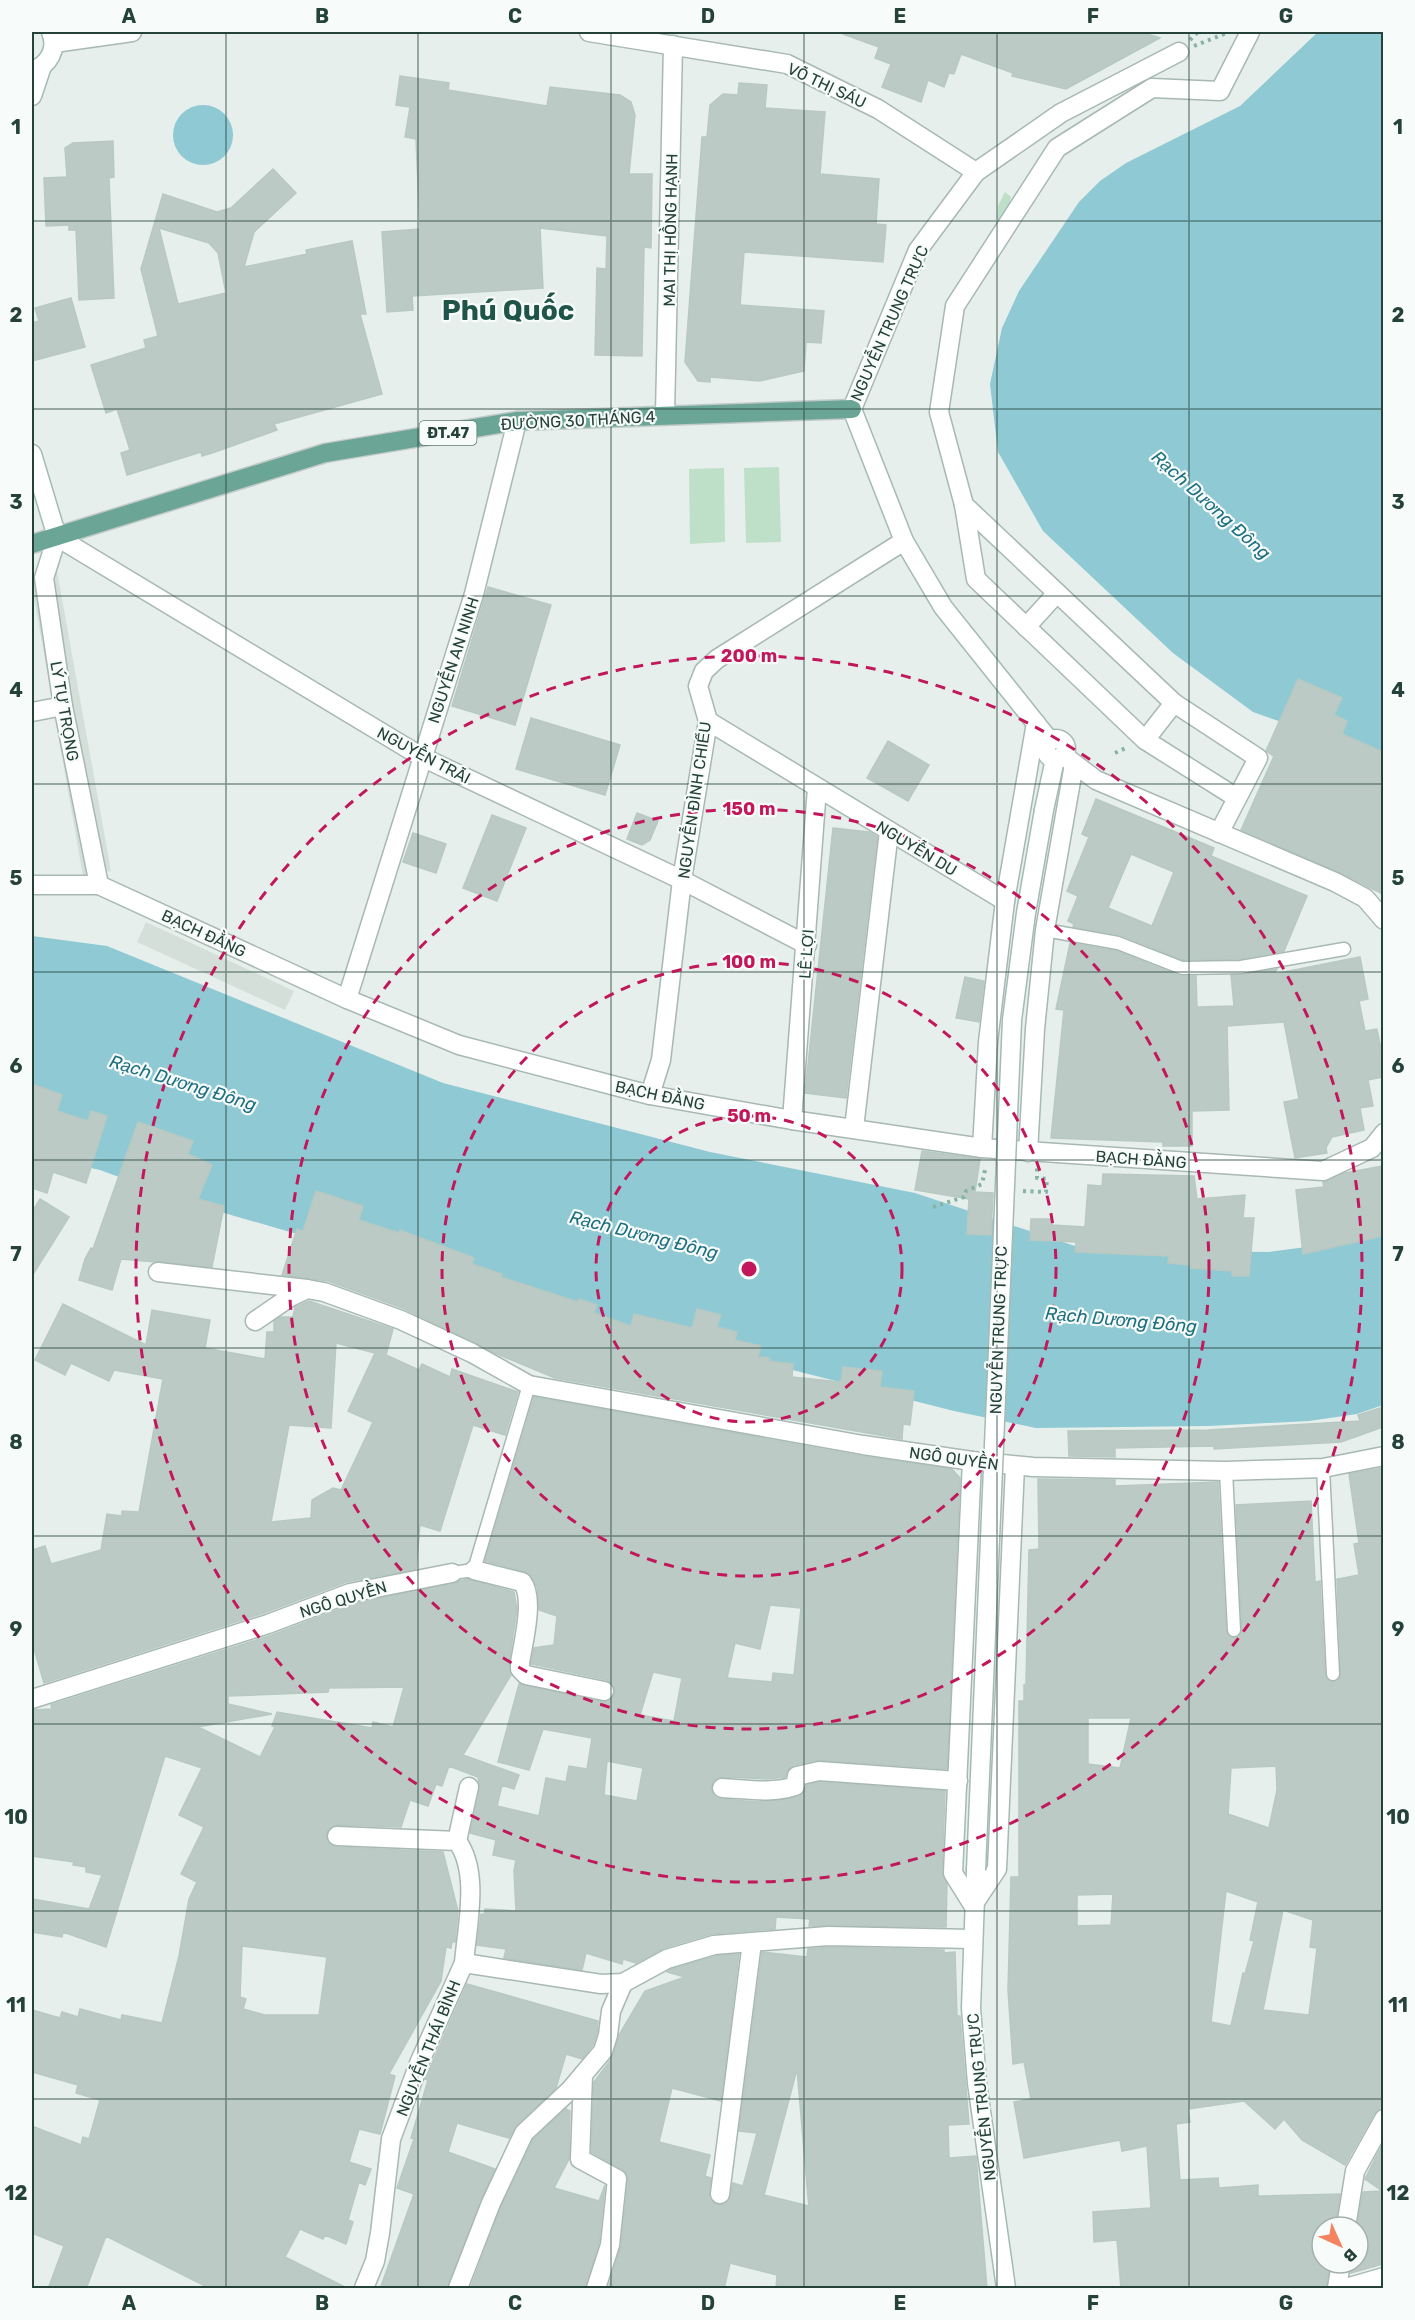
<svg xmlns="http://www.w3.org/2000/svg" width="1415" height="2320" font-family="Rubik,sans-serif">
<rect width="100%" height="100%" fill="#e6efeb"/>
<!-- built -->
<g fill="#d4dfda">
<path d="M57 571 111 871 83 876 32 586V575Z"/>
<path d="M146 922 294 991 285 1010 137 942Z"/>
</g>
<!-- green -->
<g fill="#bfe0c8">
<path d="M1005 192 1011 197 1009 207 999 221 997 218 998 206Z"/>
<path d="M779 467 781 542 746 543 744 468Z"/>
<path d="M724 468 725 542 690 544 689 469Z"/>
</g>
<!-- water -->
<g fill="#8ec9d4">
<path d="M1318 32H1383V758L1253 712 1173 653 1043 531 998 452 990 384 1002 328 1019 291 1079 202 1100 181 1126 163 1240 106Z"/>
<circle cx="203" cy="135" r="30"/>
<path d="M32 936 107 946 443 1083 710 1152 915 1193 1087 1250 1269 1252 1360 1240 1383 1230V1405L1357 1414 1309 1421 1209 1426 1036 1428 954 1411 579 1316 190 1203 100 1170 32 1155Z"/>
</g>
<!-- building -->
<g fill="#bbcac4" stroke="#b8c9c2" stroke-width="1.5" fill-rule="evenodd">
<path d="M844 32H1141L1160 38 1066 89 1012 76 1013 73 961 54 954 74 949 73 944 87 928 80 921 102 882 87 891 64 875 58 879 47 843 34Z"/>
<path d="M400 76 449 83 448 90 547 106 550 87 620 95 631 102 635 115 629 174H652L651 248 644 247 642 356 595 355 597 268 606 269 607 236 540 228 543 288 412 296 413 310 387 312 382 232 420 229 416 139 405 137 410 107 396 105Z"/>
<path d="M739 83 767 85 765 108 825 112 820 174 879 179 876 224 886 225 883 262 744 252 740 305 824 311 821 343 806 342 804 371 760 381 710 377V382L698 381 685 362 702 137H707L710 105 723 94 738 95Z"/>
<path d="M113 141 114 177 109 178 114 298 79 300 76 230H69V225L46 226 44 178 67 177 65 148 73 143Z"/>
<path d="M273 169 296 193 254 232 244 267 307 254 306 250 352 241 366 314H360L382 394 274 424 277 430 215 452 202 456 201 452 127 475 121 453 130 450 117 409 106 413 91 365 146 348 144 340 158 336 141 269 163 194 217 212 231 208ZM159 228 209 243 218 253 226 293 178 304Z"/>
<path d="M71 298 85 347 32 361V323L39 321 35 308Z"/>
<path d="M488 587 551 605 515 725 452 706Z"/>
<path d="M1298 679 1342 698 1334 715 1347 721 1342 734 1383 752V894L1339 872 1241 830 1274 756 1266 751Z"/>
<path d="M531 718 620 745 605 795 516 769Z"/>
<path d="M888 741 929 765 908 801 867 778Z"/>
<path d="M1096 799 1214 848 1211 856 1307 896 1284 951 1240 959 1183 960 1121 935 1073 927 1074 924 1068 921 1078 896 1067 891 1089 837 1082 834ZM1131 854 1174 872 1152 926 1108 908Z"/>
<path d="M637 813 658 821 650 840 642 845 627 839Z"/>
<path d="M492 815 526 828 497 901 463 888Z"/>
<path d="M833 828 869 832 877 837 846 1098 805 1093Z"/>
<path d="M413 833 446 844 436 873 403 862Z"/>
<path d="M1070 943 1116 951 1179 976H1196L1197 1007 1234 1006 1231 975 1277 969 1274 974 1360 957 1368 999 1359 1001 1365 1031 1377 1029 1383 1059V1077L1368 1080 1373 1106 1360 1108 1364 1130 1332 1137 1326 1148 1327 1153 1295 1158 1284 1102 1299 1099 1284 1022 1227 1026 1229 1110 1192 1111V1146H1163V1142L1051 1138 1064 1010 1056 1009Z"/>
<path d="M965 977 984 981 979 1022 956 1018Z"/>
<path d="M32 1084 62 1095 57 1111 88 1121 91 1111 107 1116 86 1183 53 1172 47 1193 32 1188Z"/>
<path d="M138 1122 193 1141 188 1154 212 1165 198 1199 224 1206 212 1267 121 1259 112 1290 79 1280 85 1259 91 1248 93 1249Z"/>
<path d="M922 1151 980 1159 975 1192 993 1193 991 1235 967 1234 969 1199 915 1190Z"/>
<path d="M1383 1166V1236L1303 1254 1296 1190 1324 1187 1323 1182 1345 1173Z"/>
<path d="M1103 1174 1194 1176 1197 1199 1245 1195 1243 1218H1254L1249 1276H1232V1271L1190 1268V1265L1168 1263 1169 1256 1075 1252 1076 1242 1030 1240 1031 1219H1052V1225L1085 1227 1088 1185 1102 1186Z"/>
<path d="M316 1191 363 1206 359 1220 399 1233 400 1230 474 1258 472 1264 502 1274 501 1277 578 1302 579 1299 597 1305 594 1313 631 1326 634 1314 692 1328 697 1309 721 1315 717 1327 737 1332 735 1340 761 1346 758 1357 769 1358V1361L793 1364 792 1377 841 1382 843 1367 882 1371 880 1387 914 1391 910 1425 903 1424 902 1439 555 1378 497 1354 405 1309 328 1281 282 1275 297 1229 303 1231Z"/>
<path d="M40 1199 69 1217 32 1276V1212Z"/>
<path d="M309 1301 393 1329 386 1355 419 1370 422 1364 450 1377 452 1369 518 1392 505 1435 473 1425 440 1531 420 1525 416 1569 346 1582 264 1613 44 1683 32 1642V1550L45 1546 51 1564 101 1550 107 1514 122 1516V1511L139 1512 163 1379 114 1370 109 1381 71 1363 65 1375 35 1360 63 1304 146 1345 152 1310 210 1320 205 1348 265 1359 267 1332H274V1321L281 1317H293L295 1307ZM336 1343 375 1353 348 1411 373 1422 341 1490 333 1488 312 1500 311 1518 271 1522 289 1425 331 1428Z"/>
<path d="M534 1397 861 1456 952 1469 960 1478 947 1769 817 1760 794 1765 789 1769 785 1777 767 1779 722 1777 713 1781 711 1788 715 1797 721 1799 758 1802 798 1797 804 1793 807 1785 820 1782 945 1791 942 1872 947 1885 946 1927 809 1926 810 1919 776 1917 775 1929 711 1934 664 1948 636 1963 623 1959 622 1964 586 1953 582 1970 504 1958 506 1949 477 1945 481 1914 484 1915 485 1909 516 1911 514 1871 516 1860 493 1855 496 1840 470 1833 480 1789 478 1777 449 1766 442 1786 436 1784 428 1806 410 1800 401 1827 337 1825 328 1830 326 1835 327 1842 337 1847 443 1852 458 1911 455 1942H452L451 1948 446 1947 441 1981 389 2074 395 2076 380 2134 359 2129 349 2162 371 2169 365 2185 359 2182 348 2220 353 2222 346 2244 325 2235 323 2239 300 2229 285 2257 349 2289H211L106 2236 86 2289H48L64 2246 32 2233V2126L81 2145 83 2137 89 2139 100 2100 76 2093 78 2085 32 2072V2010L60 2018 62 2012 78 2017 80 2009 121 2020 122 2015 162 2023 179 1956 189 1899 197 1882 181 1874 204 1827 179 1815 202 1768 165 1756 106 1947 63 1932 62 1937 32 1932V1899L89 1909 102 1875 86 1872V1867L73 1865 74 1862 32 1856V1710L52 1709 51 1705 272 1635 353 1604 468 1579 514 1592 517 1609 509 1663 511 1675 463 1755 519 1775 514 1789 502 1785 497 1806 539 1816 546 1778 566 1782 569 1766 587 1769 592 1738 543 1729 529 1770 498 1762 519 1684 602 1702 612 1699 615 1693 614 1687 607 1680 531 1664 534 1648 554 1645 557 1616 539 1610 537 1587 529 1573 485 1561ZM770 1605 801 1608 794 1675 773 1673 772 1682 727 1678 735 1643 760 1649ZM653 1672 682 1678 674 1721 640 1715ZM404 1687 393 1727 373 1722 372 1728 277 1712 272 1726 275 1727 260 1757 198 1727 272 1714 228 1704V1696L328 1692 329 1688ZM607 1761 643 1768 637 1801 604 1795ZM242 1946 327 1957 319 2015H265L243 2009 246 1999 240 1997Z"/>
<path d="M1383 1407V1427L1341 1442 1214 1449V1446L1115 1448V1457L1069 1456 1068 1431 1208 1430 1360 1421 1358 1415Z"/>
<path d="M1383 1468V2108L1374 2114 1345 2165 1302 2140 1284 2119 1275 2129 1244 2101 1188 2109 1190 2122 1176 2124 1180 2180 1218 2178 1219 2188 1258 2185V2196L1340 2194 1335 2227H1322V2263H1330L1326 2289H1121L1117 2240 1094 2242 1093 2212 1151 2208 1147 2146 1122 2151 1120 2140 1024 2158 1014 2102 1031 2099 1024 2062 1013 2064 1008 1990 1011 1877H1019V1701H1024V1685L1026 1684 1029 1550 1039 1549 1038 1479 1115 1480V1486L1218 1482 1226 1630 1234 1638 1239 1637 1242 1630 1236 1505 1311 1501 1315 1582 1320 1581 1325 1674 1333 1682 1338 1681 1341 1674 1337 1579 1359 1575 1354 1544 1359 1543 1349 1474ZM1088 1718H1131L1120 1768 1088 1764ZM1276 1766 1277 1790 1269 1828 1228 1814 1231 1768ZM1226 1891 1258 1902 1250 1940 1254 1941 1245 1974 1243 1973 1231 2026 1211 2022ZM1113 1894 1111 1925 1077 1926V1895ZM1283 1910 1313 1920 1310 1947 1317 1948 1309 2015 1263 2010Z"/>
<path d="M828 1947 944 1950V1953L955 1952 957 2016H960L969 2124 948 2125 949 2158 976 2156 987 2289H776L777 2275 730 2263 724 2289H608L621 2246 628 2180 622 2169 591 2152 594 2082 612 2058 619 2035 645 1991 685 1977 667 1972 671 1969 716 1956 739 1954 721 2101 672 2088 659 2142 710 2155 705 2176 711 2178 709 2198 714 2203 724 2205 729 2200 733 2183 743 2186 757 2133 739 2131 762 1952 807 1957 808 1949ZM797 2069 808 2198 809 2206 764 2195Z"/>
<path d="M467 1984 598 2021 597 2033 593 2045 582 2059 566 2054 556 2088 516 2125 509 2138 457 2123 448 2152 495 2169 447 2289H380L414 2194 397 2188 414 2139 411 2138 428 2080 425 2079Z"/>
<path d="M566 2109 570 2111 569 2159 554 2188 599 2201 605 2185 599 2243 585 2289H470L501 2207 533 2140Z"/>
<path d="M1383 2143V2264L1351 2273 1352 2263H1358L1357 2227 1363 2192 1382 2191 1365 2179Z"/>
</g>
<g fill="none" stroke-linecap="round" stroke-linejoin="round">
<defs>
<g id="service">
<path d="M1045 930 1118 943 1182 968 1241 967 1344 949"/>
<path d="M1323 1468 1333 1674"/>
<path d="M1226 1471 1234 1630"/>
<path d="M452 1573 474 1570 529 1385"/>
</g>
<g id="pedestrian">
<path d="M964 505 976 579 1145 740 1237 798"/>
<path d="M1026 627 1057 593"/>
<path d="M1145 740 1174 703"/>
<path d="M1219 833 1258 758 1174 703 964 505 939 412 955 306 1057 148 1152 88 1220 91 1250 32"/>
</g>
<g id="minor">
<path d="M589 32 787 64 878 109 976 172"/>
<path d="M54 43 132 32"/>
<path d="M852 409 918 250 976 172 1061 113 1179 52"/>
<path d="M665 415 673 45"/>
<path d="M32 712 63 706"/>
<path d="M708 721 1005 901"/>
<path d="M1063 755 1096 780 1335 882 1365 898 1384 920"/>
<path d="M32 885H99L347 999 459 1045 650 1095 792 1120 982 1148 1323 1171 1372 1148 1384 1133"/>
<path d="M99 885 63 706 44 578 57 537 422 757 682 880 807 945"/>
<path d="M347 999 474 594 517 421"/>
<path d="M650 1095 661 1060 682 880 708 721 698 686 704 671 717 659 904 541"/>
<path d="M792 1120 817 788"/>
<path d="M854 1128 889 831"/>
<path d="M982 1148 988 1042 1005 901 1036 723"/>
<path d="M1028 1152 1035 1029 1045 930 1074 764"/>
<path d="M158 1272 307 1289"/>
<path d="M972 1461 953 1873 973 1905 997 1869 1015 1466"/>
<path d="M474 1570 522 1582C535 1598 523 1643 520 1663V1669L526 1675 604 1691"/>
<path d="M32 1699 268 1624 350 1593 452 1573"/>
<path d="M722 1788C746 1789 771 1794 795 1786L797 1776 819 1771 958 1781"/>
<path d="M337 1836 457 1841C480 1872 467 1926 464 1963"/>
<path d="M457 1841 469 1787"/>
<path d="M583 2075 580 2159 617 2179 610 2245 596 2288"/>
<path d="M720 2194 752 1942"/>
<path d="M1346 2227 1355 2171 1384 2119"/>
<path d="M364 2288 375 2261 380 2233 391 2139 420 2061 464 1963 601 1984 623 1983 667 1959 714 1945 828 1936 972 1939"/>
<path d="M458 2288 491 2203 524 2133 570 2090 603 2051 608 2035 611 2011 623 1983"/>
<path d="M1337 2288 1341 2263"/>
<path d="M1346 2288 1384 2277"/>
</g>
<path id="tertiary" d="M255 1321 290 1297 307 1289 324 1292 401 1320 472 1353 529 1385 863 1445 972 1461 1033 1467 1226 1471 1323 1468 1384 1456"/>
<g id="secondary">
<path d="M32 71C49 65 58 49 51 32"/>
<path d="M32 96 42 66"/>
<path d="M852 409 904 541 943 607 1050 741"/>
<path d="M32 454 57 537"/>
<circle cx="1056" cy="749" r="10"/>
<path d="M1044 810 1055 759"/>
<path d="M976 1870 971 2008 977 2083 1006 2288"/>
</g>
<path id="primary" d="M32 544 325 453 517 421 852 409"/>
</defs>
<!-- service casing -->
<use href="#service" stroke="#a8b8b2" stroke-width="15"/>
<!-- pedestrian casing -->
<use href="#pedestrian" stroke="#a8b8b2" stroke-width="21"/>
<!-- minor casing -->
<use href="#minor" stroke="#a8b8b2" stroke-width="21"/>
<!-- tertiary casing -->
<use href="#tertiary" stroke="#a8b8b2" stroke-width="21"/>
<!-- secondary casing -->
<use href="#secondary" stroke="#a4bbb3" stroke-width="21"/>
<!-- primary casing -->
<use href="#primary" stroke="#c2cac8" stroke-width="21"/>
<!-- path -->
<g stroke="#86b3a5" stroke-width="4" stroke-dasharray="3 4.5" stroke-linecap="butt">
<path d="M1190 40 1198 32"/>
<path d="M1194 46 1229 32"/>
<path d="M1115 753 1128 747"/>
<path d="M1023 1191 1046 1192 1047 1179 1037 1178V1168"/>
<path d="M933 1207 964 1197 966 1191 982 1184 985 1170"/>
</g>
<!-- service -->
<use href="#service" stroke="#fff" stroke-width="12"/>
<!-- pedestrian -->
<use href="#pedestrian" stroke="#fff" stroke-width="18"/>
<!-- minor -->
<use href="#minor" stroke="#fff" stroke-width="18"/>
<!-- tertiary -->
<use href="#tertiary" stroke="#fff" stroke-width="18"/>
<!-- secondary -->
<use href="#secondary" stroke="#fff" stroke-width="18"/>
<!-- primary -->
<use href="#primary" stroke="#6aa596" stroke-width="18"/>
<defs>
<path id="secondary-bridge" d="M976 1870 1012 1020 1026 913 1044 810"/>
</defs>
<!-- secondary-bridge casing -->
<use href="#secondary-bridge" stroke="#a4bbb3" stroke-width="21" stroke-linecap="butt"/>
<!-- secondary-bridge -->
<use href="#secondary-bridge" stroke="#fff" stroke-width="18"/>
</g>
<!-- grid -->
<path fill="none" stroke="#24423a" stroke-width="1.5" stroke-opacity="0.55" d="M226 32V2288M418 32V2288M611 32V2288M804 32V2288M997 32V2288M1189 32V2288M32 221H1384M32 409H1384M32 596H1384M32 784H1384M32 972H1384M32 1160H1384M32 1348H1384M32 1536H1384M32 1724H1384M32 1911H1384M32 2099H1384"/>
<!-- distance rings -->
<g fill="none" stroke="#c2185b" stroke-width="3" stroke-dasharray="10 8">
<circle cx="749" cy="1269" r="153"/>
<circle cx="749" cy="1269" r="307"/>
<circle cx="749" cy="1269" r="460"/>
<circle cx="749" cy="1269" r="613"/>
</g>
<g text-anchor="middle" stroke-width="4.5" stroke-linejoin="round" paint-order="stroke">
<!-- shield labels -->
<rect fill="#f7fbf9" stroke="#637a73" stroke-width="1.5" x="419.5" y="421" width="57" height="24" rx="4.5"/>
<g font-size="15" font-weight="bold" fill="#24423a">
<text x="448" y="438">ĐT.47</text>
</g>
<!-- street labels -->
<g font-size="16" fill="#24423a" stroke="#f7fbf9">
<text transform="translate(827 85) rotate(25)" y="6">VÕ THỊ SÁU</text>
<text transform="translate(670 230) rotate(-89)" y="6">MAI THỊ HỒNG HẠNH</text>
<text transform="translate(889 323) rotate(-66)" y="6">NGUYỄN TRUNG TRỰC</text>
<text transform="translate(578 420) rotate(-3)" y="6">ĐƯỜNG 30 THÁNG 4</text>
<text transform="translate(453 660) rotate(-72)" y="6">NGUYỄN AN NINH</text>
<text transform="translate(65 711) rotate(80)" y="6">LÝ TỰ TRỌNG</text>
<text transform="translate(424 755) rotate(28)" y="6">NGUYỄN TRÃI</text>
<text transform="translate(694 800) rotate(-82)" y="6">NGUYỄN ĐÌNH CHIỂU</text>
<text transform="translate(917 848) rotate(31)" y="6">NGUYỄN DU</text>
<text transform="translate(204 933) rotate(25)" y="6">BẠCH ĐẰNG</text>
<text transform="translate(806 954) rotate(-86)" y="6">LÊ LỢI</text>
<text transform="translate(660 1095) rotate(12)" y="6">BẠCH ĐẰNG</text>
<text transform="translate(1141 1159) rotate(4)" y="6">BẠCH ĐẰNG</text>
<text transform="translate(998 1330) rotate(-88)" y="6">NGUYỄN TRUNG TRỰC</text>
<text transform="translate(954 1458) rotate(8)" y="6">NGÔ QUYỀN</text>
<text transform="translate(343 1599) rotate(-17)" y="6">NGÔ QUYỀN</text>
<text transform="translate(428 2048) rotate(-68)" y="6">NGUYỄN THÁI BÌNH</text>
<text transform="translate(981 2097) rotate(-96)" y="6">NGUYỄN TRUNG TRỰC</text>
</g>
<!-- water labels -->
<g font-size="18" font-style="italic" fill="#1c6f80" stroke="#f7fbf9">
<text transform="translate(1211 505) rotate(42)" y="6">Rạch Dương Đông</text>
<text transform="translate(183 1083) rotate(17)" y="6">Rạch Dương Đông</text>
<text transform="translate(644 1235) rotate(14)" y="6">Rạch Dương Đông</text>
<text transform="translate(1121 1320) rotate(5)" y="6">Rạch Dương Đông</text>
</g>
<!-- town labels -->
<g font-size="28" font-weight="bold" fill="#1f5548" stroke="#f7fbf9">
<text x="508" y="320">Phú Quốc</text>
</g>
</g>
<circle cx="749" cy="1269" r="9" fill="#c2185b" stroke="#f7fbf9" stroke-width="3"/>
<g font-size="18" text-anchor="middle" font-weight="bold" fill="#c2185b" stroke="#f7fbf9" stroke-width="4.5" stroke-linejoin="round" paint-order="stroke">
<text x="749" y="662">200 m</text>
<text x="749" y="815">150 m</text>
<text x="749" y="968">100 m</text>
<text x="749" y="1122">50 m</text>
</g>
<!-- border -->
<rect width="1415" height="2320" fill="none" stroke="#f7fbf9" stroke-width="66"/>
<!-- north arrow -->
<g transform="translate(1340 2245) rotate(135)"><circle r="28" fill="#f7fbf9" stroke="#a3b1ad" stroke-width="1.5"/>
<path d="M0-4.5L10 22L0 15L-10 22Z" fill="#f4845f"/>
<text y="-9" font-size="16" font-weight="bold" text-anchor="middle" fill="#24423a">B</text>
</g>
<rect x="33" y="33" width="1349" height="2254" fill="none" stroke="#24423a" stroke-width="2"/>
<g font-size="20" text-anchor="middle" font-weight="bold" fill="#24423a">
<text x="129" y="23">A</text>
<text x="322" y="23">B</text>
<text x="515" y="23">C</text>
<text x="708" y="23">D</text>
<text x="900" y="23">E</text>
<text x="1093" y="23">F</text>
<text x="1286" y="23">G</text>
<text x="16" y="134">1</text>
<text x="1398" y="134">1</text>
<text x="16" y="322">2</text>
<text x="1398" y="322">2</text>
<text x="16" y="509">3</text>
<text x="1398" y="509">3</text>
<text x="16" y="697">4</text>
<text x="1398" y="697">4</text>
<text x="16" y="885">5</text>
<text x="1398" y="885">5</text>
<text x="16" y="1073">6</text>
<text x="1398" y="1073">6</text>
<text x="16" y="1261">7</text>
<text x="1398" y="1261">7</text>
<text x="16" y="1449">8</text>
<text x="1398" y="1449">8</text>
<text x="16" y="1636">9</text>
<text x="1398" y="1636">9</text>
<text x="16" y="1824">10</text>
<text x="1398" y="1824">10</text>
<text x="16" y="2012">11</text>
<text x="1398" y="2012">11</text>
<text x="16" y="2200">12</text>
<text x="1398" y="2200">12</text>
<text x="129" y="2310">A</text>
<text x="322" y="2310">B</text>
<text x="515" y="2310">C</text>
<text x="708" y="2310">D</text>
<text x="900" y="2310">E</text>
<text x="1093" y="2310">F</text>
<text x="1286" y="2310">G</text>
</g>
</svg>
